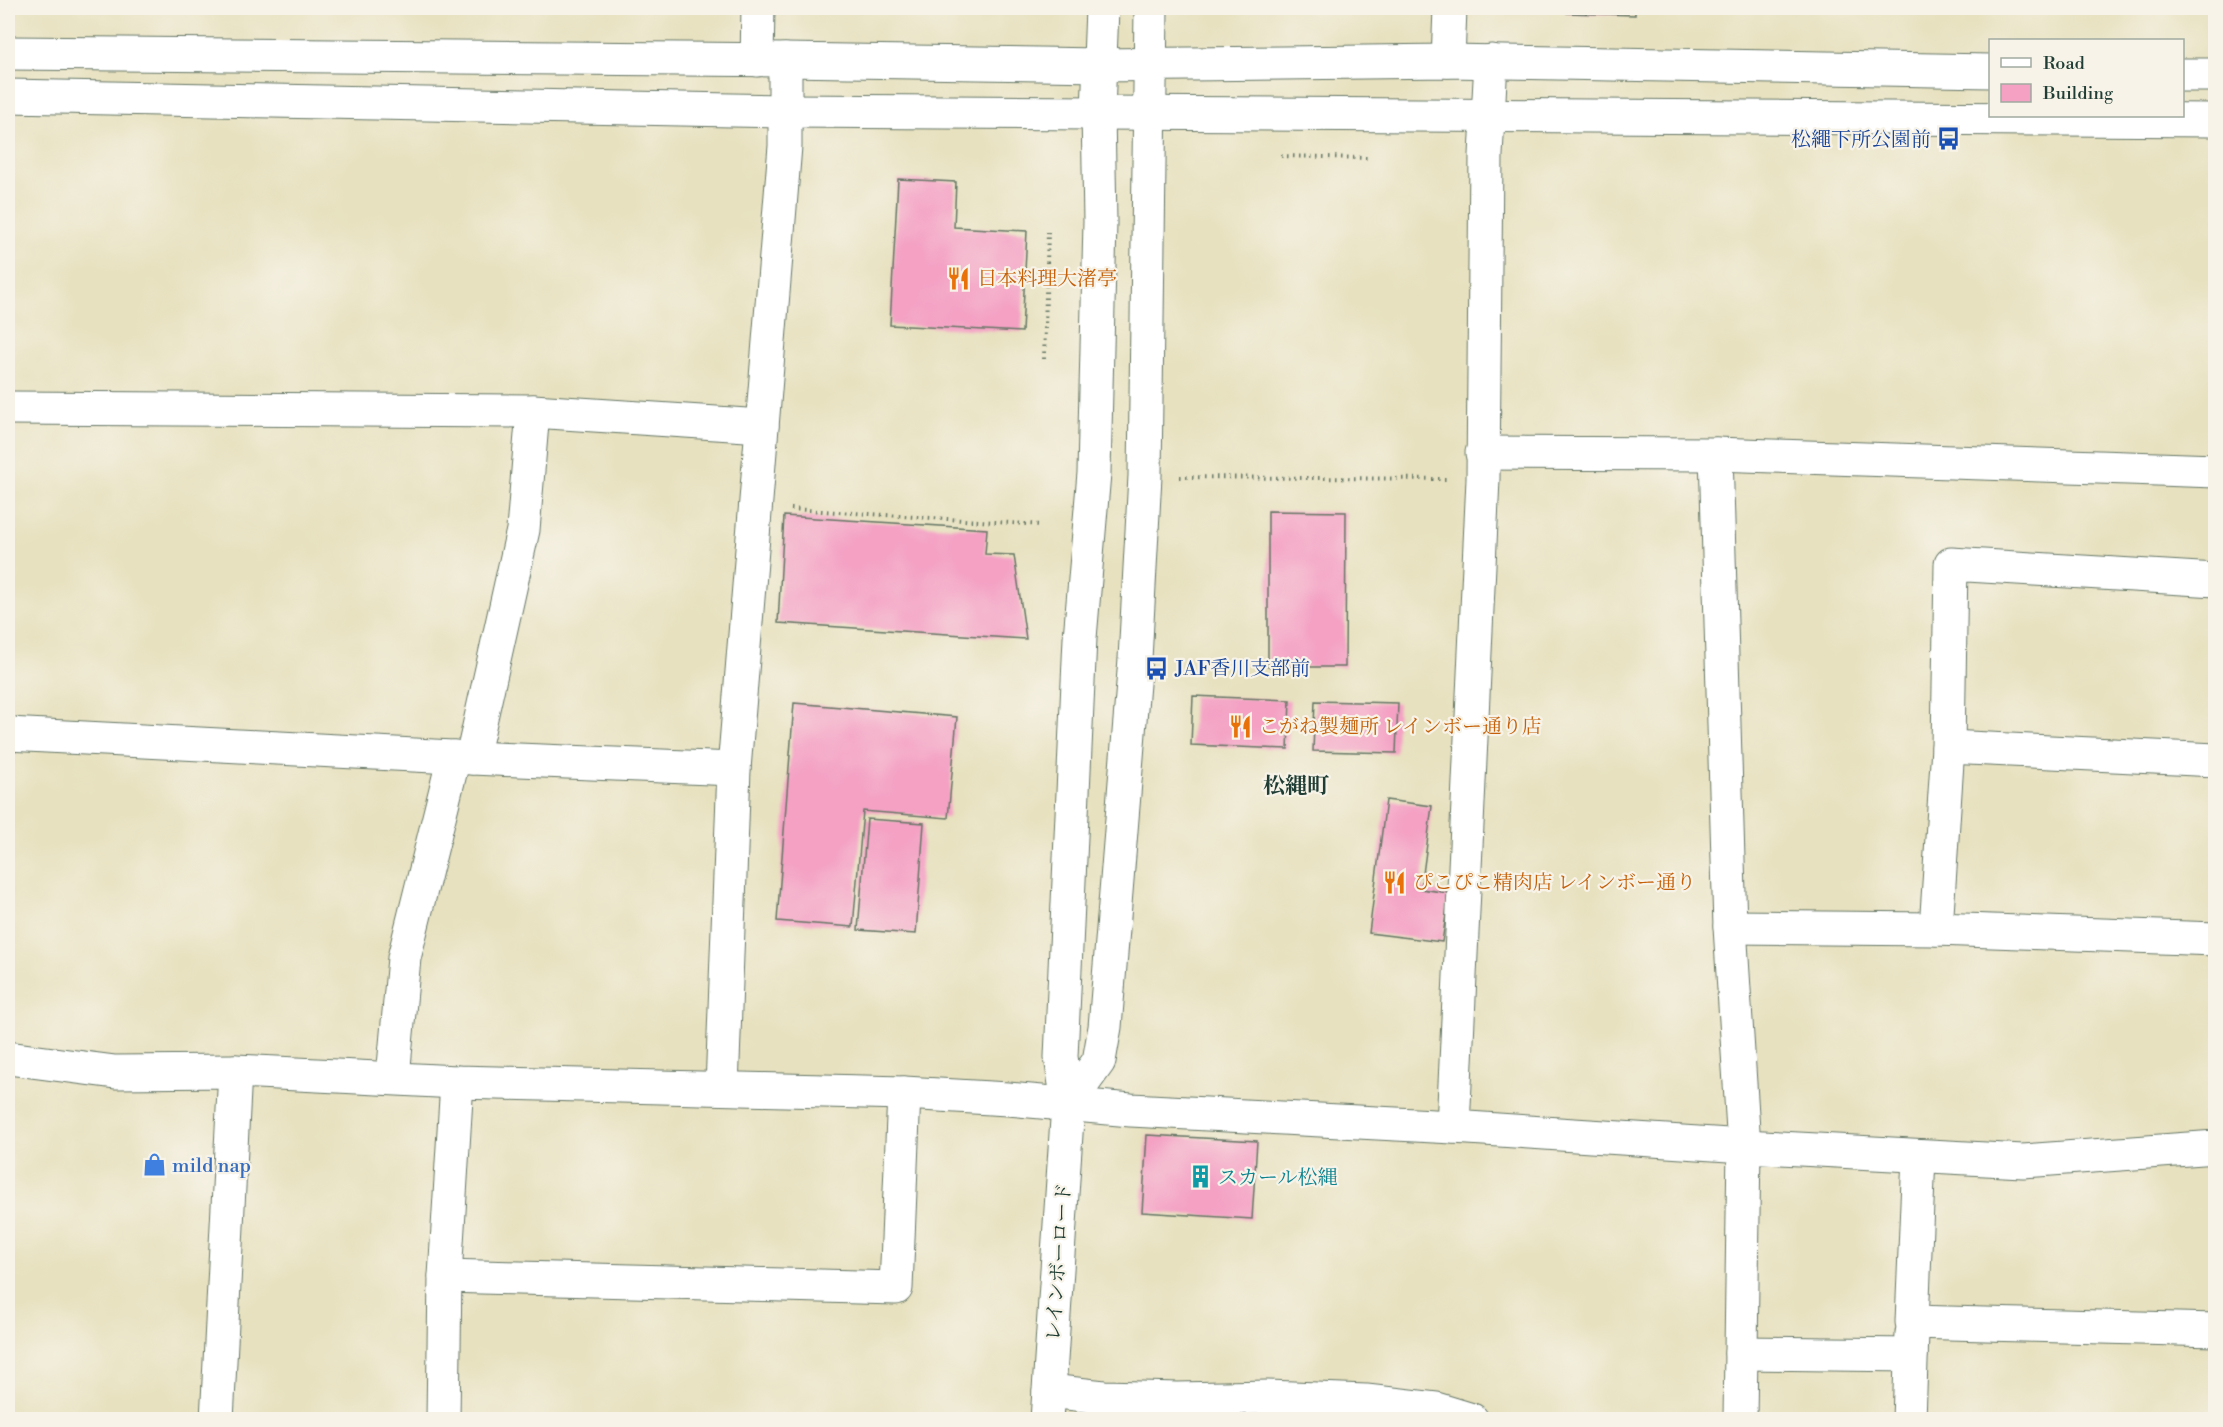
<svg xmlns="http://www.w3.org/2000/svg" width="2223" height="1427" font-family="'Libre Bodoni','Noto Serif JP',serif">
<rect width="100%" height="100%" fill="#f7f3e8"/>
<filter id="ink" filterUnits="userSpaceOnUse"><feTurbulence type="fractalNoise" baseFrequency=".0167" numOctaves="2"/><feDisplacementMap in="SourceGraphic" scale="12" xChannelSelector="R" yChannelSelector="G"/><feConvolveMatrix kernelMatrix="1 2 1 2 8 2 1 2 1" color-interpolation-filters="sRGB"/></filter>
<filter id="wash" filterUnits="userSpaceOnUse"><feTurbulence type="fractalNoise" baseFrequency=".008" numOctaves="4" result="noise"/><feDisplacementMap in="SourceGraphic" scale="24" xChannelSelector="R" yChannelSelector="G"/><feGaussianBlur stdDeviation="1.35" result="paint"/><feColorMatrix in="noise" values="0 0 0 0 0 0 0 0 0 0 0 0 0 0 0 0 0 1.4 0 .05"/><feComposite in="paint" operator="in"/></filter>
<g filter="url(#wash)">
<rect width="100%" height="100%" fill="#e7e1bf"/>
<g id="blocks">
<!-- building -->
<g fill="#f4a1c4">
<path d="M1567 8H1635V15L1567 13Z"/>
<path d="M898 179 956 182 954 227 1027 231 1022 332 890 325Z"/>
<path d="M1268 511 1346 512 1345 667H1268Z"/>
<path d="M784 516 987 529 985 554 1014 555 1026 639 778 623Z"/>
<path d="M1193 696 1290 700 1288 749 1191 745Z"/>
<path d="M1315 701 1398 703 1396 753 1313 751Z"/>
<path d="M794 703 957 717 948 818 863 811 853 927 777 921Z"/>
<path d="M1386 800 1432 806 1421 889 1449 893 1442 942 1369 933Z"/>
<path d="M867 819 924 823 916 934 858 930Z"/>
<path d="M1147 1135 1257 1141 1252 1219 1142 1212Z"/>
</g>
</g>
</g>
<g filter="url(#ink)">
<use href="#blocks" fill-opacity="0" stroke="#657665" stroke-width="1.5"/>
<g fill="none" stroke-linecap="round" stroke-linejoin="round">
<defs>
<g id="street">
<path d="M757 60 758 8"/>
<path d="M1448 61 1450 8"/>
<path d="M8 408 533 411 762 426"/>
<path d="M1482 453 1716 454 2216 471"/>
<path d="M1716 454 1730 927 1744 1146 1740 1420"/>
<path d="M8 734 472 758 734 769"/>
<path d="M1948 747 2216 760"/>
<path d="M472 758 523 530 533 411"/>
<path d="M1730 927 1936 929 2216 939"/>
<path d="M1936 929 1948 747 1951 564 2216 580"/>
<path d="M8 1058 115 1072 235 1071 457 1082 904 1093 1008 1099 1131 1110 1453 1127 1744 1146 2023 1161 2216 1147"/>
<path d="M393 1077 404 958 454 757"/>
<path d="M722 1088 734 769 785 146V60"/>
<path d="M1453 1127 1483 479 1486 155 1491 61"/>
<path d="M1919 1156 1912 1322 2216 1330"/>
<path d="M445 1276 896 1288 904 1093"/>
<path d="M1741 1353 1911 1355"/>
<path d="M1049 1391 1104 1397 1178 1399 1268 1397 1366 1401 1436 1409 1472 1420"/>
<path d="M217 1420 235 1071"/>
<path d="M443 1420 445 1276 457 1082"/>
<path d="M1909 1420 1912 1333"/>
</g>
<g id="secondary">
<path d="M8 53 785 60 1100 65 1448 61 1990 71"/>
<path d="M2182 75H2216"/>
<path d="M8 96 785 111 2216 120"/>
<path d="M1068 1104 1099 1061 1105 1027 1135 659 1145 476 1151 8"/>
<path d="M1047 1420 1068 1104 1061 1057 1080 638 1094 473 1100 222 1098 112 1102 8"/>
</g>
</defs>
<!-- street casing -->
<use href="#street" stroke="#657665" stroke-width="35"/>
<!-- secondary casing -->
<use href="#secondary" stroke="#657665" stroke-width="35"/>
<!-- path -->
<g stroke="#657665" stroke-width="4" stroke-dasharray="1.5 4.5" stroke-linecap="butt">
<path d="M1281 156 1368 158"/>
<path d="M1044 359 1048 232"/>
<path d="M1180 477 1446 479"/>
<path d="M791 509 1042 525"/>
</g>
<!-- street -->
<use href="#street" stroke="#fff" stroke-width="33"/>
<!-- secondary -->
<use href="#secondary" stroke="#fff" stroke-width="33"/>
</g>
</g>
<!-- icons -->
<defs>
<symbol id="bus-bare" viewBox="-9 -9 18 18"><path d="M-5-6H5V4H4V6H2V4H-2V6H-4V4H-5ZM-3.5-4V0h7V-4ZM-3.5 1.2v1.5H-2V1.2ZM2 1.2v1.5H3.5V1.2Z" fill="#1a4fb4" stroke="#f7f3e8" stroke-width="2.5" paint-order="stroke"/></symbol>
<symbol id="restaurant-bare" viewBox="-9 -9 18 18"><path d="M-5-6h1v4h1v-4h1v4h1v-4h1v5L-1.5 .5V6h-2V.5L-5-1ZM5-6V6H3V1.5H1.5Q1.5-4 5-6Z" fill="#e8710a" stroke="#f7f3e8" stroke-width="2.5" paint-order="stroke"/></symbol>
<symbol id="shop-bare" viewBox="-9 -9 18 18"><path d="M-5-2.5h2.3a2.7 3.5 0 0 1 5.4 0H5L5.5 6h-11ZM-1.5-2.5h3a1.5 2.3 0 0 0-3 0Z" fill="#3f7fe0" stroke="#f7f3e8" stroke-width="2.5" paint-order="stroke"/></symbol>
<symbol id="building-bare" viewBox="-9 -9 18 18"><path d="M-4-6H4V6H1V3H-1V6H-4ZM-2.5-4.3h1.7v1.8h-1.7ZM.8-4.3h1.7v1.8H.8ZM-2.5-1h1.7V.8h-1.7ZM.8-1h1.7V.8H.8Z" fill="#0f9aa8" stroke="#f7f3e8" stroke-width="2.5" paint-order="stroke"/></symbol>
</defs>
<g fill-rule="evenodd">
<use href="#bus-bare" x="1932" y="122" width="33" height="33"/>
<use href="#restaurant-bare" x="942" y="262" width="33" height="33"/>
<use href="#bus-bare" x="1140" y="652" width="33" height="33"/>
<use href="#restaurant-bare" x="1224" y="710" width="33" height="33"/>
<use href="#restaurant-bare" x="1378" y="866" width="33" height="33"/>
<use href="#shop-bare" x="138" y="1148" width="33" height="33"/>
<use href="#building-bare" x="1184" y="1160" width="33" height="33"/>
</g>
<g text-anchor="middle" stroke-width="4.5" stroke-linejoin="round" paint-order="stroke">
<!-- transit labels -->
<g font-size="20" fill="#164399" stroke="#f7f3e8" text-anchor="end">
<text x="1931" y="146">松繩下所公園前</text>
<text x="1175" y="675" text-anchor="start">JAF香川支部前</text>
</g>
<!-- food labels -->
<g font-size="20" fill="#c56008" stroke="#f7f3e8" text-anchor="start">
<text x="977" y="285">日本料理大渚亭</text>
<text x="1259" y="733">こがね製麺所 レインボー通り店</text>
<text x="1413" y="889">ぴこぴこ精肉店 レインボー通り</text>
</g>
<!-- shop labels -->
<g font-size="20" fill="#366cbe" stroke="#f7f3e8" text-anchor="start">
<text x="172" y="1172">mild nap</text>
</g>
<!-- culture labels -->
<g font-size="20" fill="#0d838f" stroke="#f7f3e8" text-anchor="start">
<text x="1218" y="1184">スカール松縄</text>
</g>
<!-- street labels -->
<g font-size="20" fill="#1f3d34" stroke="#f7f3e8">
<text transform="translate(1058 1262) rotate(-86)" y="7">レインボーロード</text>
</g>
<!-- quarter labels -->
<g font-size="22" font-weight="bold" fill="#1f3d34" stroke="#f7f3e8">
<text x="1296" y="793">松縄町</text>
</g>
</g>
<!-- margin -->
<rect width="2223" height="1427" fill="none" stroke="#f7f3e8" stroke-width="30"/>
<!-- legend -->
<rect x="1989" y="39" width="195" height="78" fill="#f7f3e8" stroke="#a1aaa0" stroke-width="1.5"/>
<rect x="2001" y="58" width="30" height="9" fill="#ffffff" stroke="#a1aaa0" stroke-width="1.5"/>
<text x="2043" y="69" font-size="18" fill="#1f3d34">Road</text>
<rect x="2001" y="84" width="30" height="18" fill="#f4a1c4" stroke="#a1aaa0" stroke-width="1.5"/>
<text x="2043" y="99" font-size="18" fill="#1f3d34">Building</text>
</svg>
